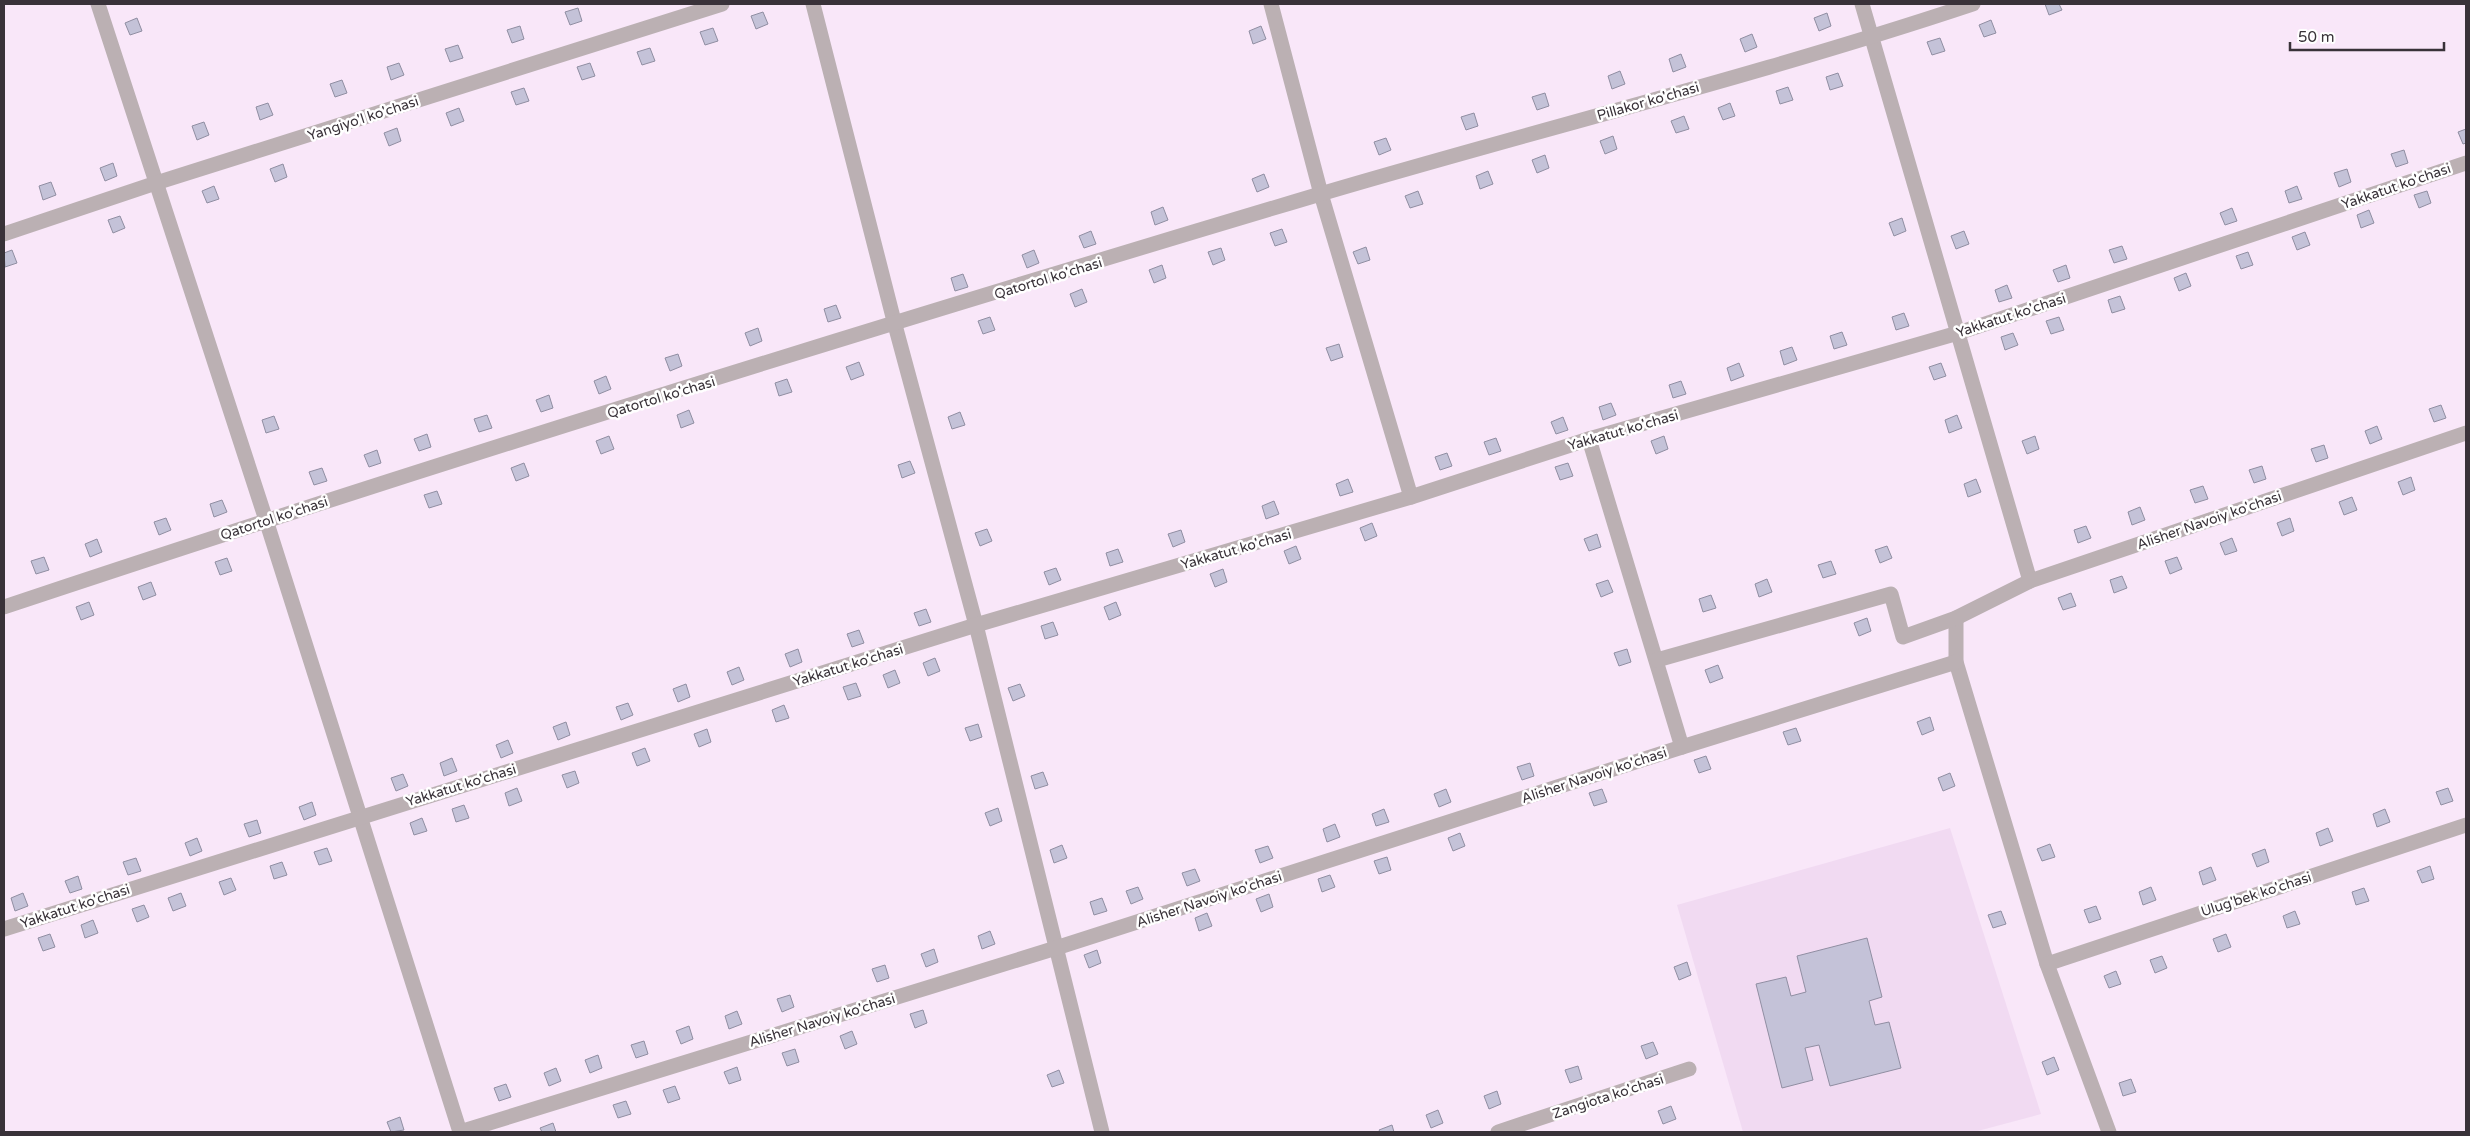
<svg xmlns="http://www.w3.org/2000/svg" width="2470" height="1136" font-family="'Varela Round',sans-serif">
<rect width="100%" height="100%" fill="#f9e7f9"/>
<!-- built -->
<path fill="#f1daf2" d="M1950 828 2041 1114 1974 1132H1743L1677 905Z"/>
<!-- building -->
<g fill="#c4c2d8" stroke="#908ea2">
<path d="M2045 4H2059L2062 10 2049 15Z"/>
<path d="M578 8 582 21 570 25 565 12Z"/>
<path d="M763 12 768 24 756 29 751 16Z"/>
<path d="M1827 13 1831 26 1819 31 1814 18Z"/>
<path d="M137 18 142 31 130 35 125 23Z"/>
<path d="M1991 20 1996 33 1984 37 1979 25Z"/>
<path d="M520 26 524 39 512 43 507 30Z"/>
<path d="M1261 26 1266 39 1253 44 1249 31Z"/>
<path d="M713 28 718 41 705 45 700 32Z"/>
<path d="M1752 34 1757 47 1745 52 1740 39Z"/>
<path d="M1940 38 1945 51 1932 55 1927 42Z"/>
<path d="M458 45 463 58 450 62 445 49Z"/>
<path d="M650 48 655 61 642 65 637 52Z"/>
<path d="M1681 54 1686 67 1673 72 1669 59Z"/>
<path d="M399 63 404 75 391 80 387 67Z"/>
<path d="M590 63 595 76 582 80 577 67Z"/>
<path d="M1620 71 1625 84 1612 89 1608 76Z"/>
<path d="M1838 73 1843 86 1830 90 1826 77Z"/>
<path d="M342 80 347 93 335 97 330 84Z"/>
<path d="M1788 87 1793 100 1780 104 1776 91Z"/>
<path d="M524 88 529 101 516 105 511 92Z"/>
<path d="M1545 93 1549 106 1537 110 1532 97Z"/>
<path d="M268 103 273 115 260 120 256 107Z"/>
<path d="M1730 103 1735 116 1723 120 1718 108Z"/>
<path d="M459 108 464 121 451 126 446 113Z"/>
<path d="M1474 113 1478 126 1466 130 1461 117Z"/>
<path d="M1684 116 1689 129 1676 133 1671 121Z"/>
<path d="M204 122 209 135 197 140 192 126Z"/>
<path d="M397 128 401 141 389 146 384 133Z"/>
<path d="M2466 129V143L2463 144 2458 132Z"/>
<path d="M1613 136 1617 149 1605 154 1600 141Z"/>
<path d="M1386 138 1391 150 1379 155 1374 142Z"/>
<path d="M2404 150 2408 163 2396 167 2391 154Z"/>
<path d="M1545 155 1549 168 1537 173 1532 160Z"/>
<path d="M113 163 117 176 105 181 100 168Z"/>
<path d="M283 164 287 177 275 182 270 169Z"/>
<path d="M2347 169 2351 182 2339 187 2334 173Z"/>
<path d="M1488 171 1493 184 1480 189 1476 176Z"/>
<path d="M1264 174 1269 187 1257 192 1252 179Z"/>
<path d="M51 182 56 195 43 200 39 186Z"/>
<path d="M214 186 219 199 207 203 202 191Z"/>
<path d="M2297 186 2302 199 2289 203 2285 191Z"/>
<path d="M1418 191 1423 204 1410 208 1405 196Z"/>
<path d="M2427 191 2431 203 2419 208 2414 195Z"/>
<path d="M1163 207 1168 220 1155 225 1151 212Z"/>
<path d="M2232 208 2237 221 2225 225 2220 213Z"/>
<path d="M2369 210 2374 223 2361 228 2357 215Z"/>
<path d="M120 216 125 228 113 233 108 220Z"/>
<path d="M1902 218 1906 231 1894 236 1889 223Z"/>
<path d="M1282 229 1287 242 1275 246 1270 233Z"/>
<path d="M1091 231 1096 244 1084 248 1079 236Z"/>
<path d="M1964 231 1969 244 1956 249 1951 236Z"/>
<path d="M2305 232 2310 245 2297 250 2292 237Z"/>
<path d="M2122 246 2127 259 2114 263 2109 250Z"/>
<path d="M1366 247 1370 260 1358 264 1353 252Z"/>
<path d="M1221 248 1225 260 1213 265 1208 252Z"/>
<path d="M12 250 17 263 5 267 4 253Z"/>
<path d="M1034 250 1039 263 1027 268 1022 255Z"/>
<path d="M2248 252 2253 265 2241 269 2236 256Z"/>
<path d="M1162 265 1166 278 1154 283 1149 270Z"/>
<path d="M2066 265 2070 278 2058 282 2053 270Z"/>
<path d="M2186 273 2191 286 2179 291 2174 278Z"/>
<path d="M963 274 968 287 955 291 951 278Z"/>
<path d="M2007 285 2012 298 1999 302 1995 290Z"/>
<path d="M1082 289 1087 302 1075 307 1070 294Z"/>
<path d="M2120 296 2125 309 2112 313 2108 300Z"/>
<path d="M836 305 841 318 828 322 824 309Z"/>
<path d="M1904 313 1909 326 1896 330 1892 317Z"/>
<path d="M990 317 995 330 983 334 978 321Z"/>
<path d="M2059 317 2064 330 2051 334 2046 321Z"/>
<path d="M758 328 762 341 750 346 745 333Z"/>
<path d="M1842 332 1847 345 1834 349 1830 336Z"/>
<path d="M2013 333 2018 345 2005 350 2001 337Z"/>
<path d="M1339 344 1343 357 1331 361 1326 348Z"/>
<path d="M1792 347 1797 360 1784 365 1780 351Z"/>
<path d="M678 354 682 366 670 371 665 358Z"/>
<path d="M859 362 864 375 851 380 846 367Z"/>
<path d="M1739 363 1744 376 1731 381 1727 368Z"/>
<path d="M1941 363 1946 376 1934 380 1929 367Z"/>
<path d="M606 376 611 389 599 394 594 381Z"/>
<path d="M787 379 792 392 779 396 775 383Z"/>
<path d="M1681 381 1686 394 1673 398 1669 385Z"/>
<path d="M549 395 553 408 541 412 536 400Z"/>
<path d="M1611 403 1616 415 1603 420 1599 407Z"/>
<path d="M2441 405 2446 418 2434 422 2429 409Z"/>
<path d="M689 410 694 423 681 428 677 415Z"/>
<path d="M960 412 965 425 952 429 948 417Z"/>
<path d="M487 415 492 428 479 432 474 419Z"/>
<path d="M1957 415 1962 428 1949 433 1945 420Z"/>
<path d="M274 416 279 429 266 433 262 420Z"/>
<path d="M1563 417 1568 430 1556 434 1551 422Z"/>
<path d="M2377 426 2382 439 2370 444 2365 431Z"/>
<path d="M427 434 431 447 419 451 414 439Z"/>
<path d="M609 436 614 449 601 454 596 441Z"/>
<path d="M1664 436 1668 449 1656 454 1651 441Z"/>
<path d="M2035 436 2039 449 2027 454 2022 441Z"/>
<path d="M1496 438 1501 451 1489 455 1484 442Z"/>
<path d="M2324 445 2328 458 2316 462 2311 449Z"/>
<path d="M377 450 381 463 369 467 364 455Z"/>
<path d="M1447 453 1452 466 1440 470 1435 457Z"/>
<path d="M910 461 915 473 902 478 898 465Z"/>
<path d="M524 463 529 476 516 481 511 468Z"/>
<path d="M1568 463 1573 476 1560 480 1555 467Z"/>
<path d="M2262 466 2266 479 2254 483 2249 470Z"/>
<path d="M322 468 327 481 314 485 309 472Z"/>
<path d="M2411 477 2415 490 2403 495 2398 482Z"/>
<path d="M1348 479 1353 492 1340 496 1336 484Z"/>
<path d="M1976 479 1981 492 1968 497 1964 484Z"/>
<path d="M2203 486 2208 499 2195 503 2190 490Z"/>
<path d="M437 491 442 504 429 508 424 495Z"/>
<path d="M2352 497 2357 510 2344 515 2339 502Z"/>
<path d="M222 500 227 512 214 517 210 504Z"/>
<path d="M1274 501 1279 514 1266 519 1262 506Z"/>
<path d="M2140 507 2145 520 2132 525 2128 512Z"/>
<path d="M166 518 171 530 159 535 154 522Z"/>
<path d="M2290 518 2294 531 2282 536 2277 523Z"/>
<path d="M1372 523 1377 536 1365 541 1360 528Z"/>
<path d="M2086 526 2091 538 2078 543 2074 530Z"/>
<path d="M987 529 992 541 980 546 975 533Z"/>
<path d="M1181 530 1185 542 1173 547 1168 534Z"/>
<path d="M1597 534 1601 547 1589 551 1584 539Z"/>
<path d="M2232 538 2237 551 2225 555 2220 543Z"/>
<path d="M97 539 102 552 90 557 85 544Z"/>
<path d="M1296 546 1301 559 1289 564 1284 551Z"/>
<path d="M1887 546 1892 558 1880 563 1875 550Z"/>
<path d="M1118 549 1123 562 1110 566 1106 553Z"/>
<path d="M44 557 49 570 36 574 31 561Z"/>
<path d="M2177 557 2182 569 2170 574 2165 561Z"/>
<path d="M227 558 232 571 220 575 215 562Z"/>
<path d="M1831 561 1836 574 1823 578 1818 565Z"/>
<path d="M1056 568 1061 580 1049 585 1044 572Z"/>
<path d="M1223 569 1227 582 1215 587 1210 574Z"/>
<path d="M2122 576 2127 588 2114 593 2110 580Z"/>
<path d="M1767 579 1772 592 1759 597 1755 584Z"/>
<path d="M1608 580 1613 592 1601 597 1596 584Z"/>
<path d="M151 582 156 595 143 600 138 587Z"/>
<path d="M2071 593 2076 606 2063 610 2058 598Z"/>
<path d="M1711 595 1716 608 1703 612 1699 599Z"/>
<path d="M89 602 94 615 81 620 76 607Z"/>
<path d="M1116 602 1121 615 1109 620 1104 607Z"/>
<path d="M926 609 931 622 919 626 914 613Z"/>
<path d="M1867 618 1871 631 1859 636 1854 623Z"/>
<path d="M1053 622 1058 635 1045 639 1041 626Z"/>
<path d="M859 630 864 643 852 647 847 634Z"/>
<path d="M798 649 802 662 790 667 785 654Z"/>
<path d="M1627 649 1631 662 1619 666 1614 653Z"/>
<path d="M935 658 940 671 928 676 923 663Z"/>
<path d="M1718 665 1723 678 1710 683 1705 670Z"/>
<path d="M739 667 744 680 732 685 727 672Z"/>
<path d="M895 670 900 683 888 688 883 675Z"/>
<path d="M856 683 861 696 848 700 843 687Z"/>
<path d="M686 684 690 697 678 702 673 689Z"/>
<path d="M1020 684 1025 696 1013 701 1008 688Z"/>
<path d="M628 703 633 715 621 720 616 707Z"/>
<path d="M784 705 789 718 776 722 772 710Z"/>
<path d="M1930 717 1934 730 1922 735 1917 722Z"/>
<path d="M566 722 570 735 558 740 553 727Z"/>
<path d="M978 724 982 737 970 741 965 728Z"/>
<path d="M1796 728 1801 741 1788 745 1783 732Z"/>
<path d="M707 729 711 742 699 747 694 734Z"/>
<path d="M508 740 513 753 501 758 496 745Z"/>
<path d="M645 748 650 761 637 766 632 753Z"/>
<path d="M1706 756 1711 769 1699 773 1694 760Z"/>
<path d="M452 758 457 771 444 776 440 763Z"/>
<path d="M1530 763 1534 776 1522 780 1517 767Z"/>
<path d="M575 771 579 783 567 788 562 775Z"/>
<path d="M1043 772 1048 785 1035 789 1031 776Z"/>
<path d="M1950 773 1955 786 1943 791 1938 778Z"/>
<path d="M403 774 408 786 396 791 391 778Z"/>
<path d="M517 788 522 801 509 806 505 793Z"/>
<path d="M2448 788 2453 801 2441 805 2436 792Z"/>
<path d="M1446 789 1451 802 1439 807 1434 794Z"/>
<path d="M1602 789 1607 802 1594 806 1589 793Z"/>
<path d="M312 802 316 815 304 820 299 807Z"/>
<path d="M464 805 469 818 456 822 452 809Z"/>
<path d="M998 808 1002 821 990 826 985 813Z"/>
<path d="M1384 809 1389 822 1376 826 1372 814Z"/>
<path d="M2385 809 2390 822 2377 827 2373 814Z"/>
<path d="M422 818 427 831 414 835 410 823Z"/>
<path d="M257 820 261 833 249 837 244 824Z"/>
<path d="M1335 824 1340 837 1327 842 1323 829Z"/>
<path d="M2328 828 2333 841 2320 846 2316 833Z"/>
<path d="M1460 833 1465 846 1453 851 1448 838Z"/>
<path d="M197 838 202 851 190 856 185 843Z"/>
<path d="M2050 844 2055 857 2042 861 2037 849Z"/>
<path d="M1062 845 1067 858 1054 863 1050 850Z"/>
<path d="M1268 846 1273 858 1260 863 1255 850Z"/>
<path d="M327 848 332 861 319 865 314 852Z"/>
<path d="M2265 849 2269 862 2257 867 2252 854Z"/>
<path d="M1387 857 1391 870 1379 874 1374 861Z"/>
<path d="M136 858 141 871 128 875 123 862Z"/>
<path d="M282 862 287 875 274 879 270 866Z"/>
<path d="M2430 866 2434 879 2422 883 2417 871Z"/>
<path d="M2211 867 2216 880 2203 885 2199 872Z"/>
<path d="M1195 869 1200 881 1187 886 1182 873Z"/>
<path d="M1330 875 1335 887 1322 892 1318 879Z"/>
<path d="M78 876 82 889 70 893 65 881Z"/>
<path d="M231 878 236 890 224 895 219 882Z"/>
<path d="M1138 887 1143 899 1131 904 1126 891Z"/>
<path d="M2151 887 2156 900 2143 905 2139 892Z"/>
<path d="M2364 888 2369 901 2356 905 2352 892Z"/>
<path d="M23 893 28 906 15 911 11 898Z"/>
<path d="M181 893 186 906 173 911 168 898Z"/>
<path d="M1269 894 1273 907 1261 912 1256 899Z"/>
<path d="M1102 898 1107 911 1094 915 1090 902Z"/>
<path d="M144 905 149 917 137 922 132 909Z"/>
<path d="M2096 906 2101 919 2089 923 2084 910Z"/>
<path d="M2001 911 2006 924 1993 928 1988 915Z"/>
<path d="M2295 911 2300 924 2287 928 2283 916Z"/>
<path d="M1207 913 1212 926 1199 931 1195 918Z"/>
<path d="M93 920 98 933 85 938 81 925Z"/>
<path d="M990 931 995 944 982 949 978 936Z"/>
<path d="M50 934 55 947 43 951 38 938Z"/>
<path d="M2226 934 2231 947 2218 952 2213 939Z"/>
<path d="M1867 938 1882 997 1869 1001 1875 1025 1889 1022 1901 1068 1830 1086 1819 1045 1805 1048 1813 1080 1782 1088 1756 984 1786 977 1791 996 1806 992 1797 956Z"/>
<path d="M934 949 938 962 926 967 921 954Z"/>
<path d="M1097 950 1101 963 1089 968 1084 955Z"/>
<path d="M2162 956 2167 968 2155 973 2150 960Z"/>
<path d="M1687 962 1691 975 1679 980 1674 967Z"/>
<path d="M885 965 889 978 877 982 872 969Z"/>
<path d="M2116 971 2121 984 2109 988 2104 976Z"/>
<path d="M790 995 794 1007 782 1012 777 999Z"/>
<path d="M923 1010 927 1023 915 1028 910 1014Z"/>
<path d="M737 1011 742 1024 729 1029 725 1016Z"/>
<path d="M689 1026 693 1039 681 1044 676 1031Z"/>
<path d="M852 1031 857 1044 845 1049 840 1036Z"/>
<path d="M644 1041 648 1054 636 1058 631 1045Z"/>
<path d="M1653 1042 1658 1054 1646 1059 1641 1046Z"/>
<path d="M795 1049 799 1062 787 1066 782 1053Z"/>
<path d="M598 1055 602 1068 590 1073 585 1060Z"/>
<path d="M2054 1057 2059 1070 2047 1075 2042 1062Z"/>
<path d="M1578 1066 1582 1079 1570 1083 1565 1070Z"/>
<path d="M737 1067 741 1080 729 1084 724 1072Z"/>
<path d="M556 1068 561 1081 549 1086 544 1073Z"/>
<path d="M1059 1070 1064 1083 1052 1087 1047 1075Z"/>
<path d="M2131 1079 2136 1092 2123 1096 2119 1083Z"/>
<path d="M506 1084 511 1097 499 1101 494 1088Z"/>
<path d="M675 1086 680 1099 668 1103 663 1090Z"/>
<path d="M1497 1091 1501 1104 1489 1109 1484 1096Z"/>
<path d="M626 1101 631 1114 618 1118 613 1105Z"/>
<path d="M1671 1106 1676 1119 1663 1124 1658 1111Z"/>
<path d="M1438 1110 1443 1123 1431 1128 1426 1115Z"/>
<path d="M400 1117 404 1130 391 1132 387 1122Z"/>
<path d="M553 1123 556 1132H542L540 1128Z"/>
<path d="M1392 1125 1394 1132H1380L1379 1130Z"/>
</g>
<g fill="none" stroke-linecap="round" stroke-linejoin="round">
<!-- street -->
<g stroke="#bbb0b3" stroke-width="15">
<path d="M98 4 266 520 460 1132"/>
<path d="M813 4 895 325 976 625 1102 1132"/>
<path d="M1271 4 1321 194 1411 497"/>
<path d="M1862 4 2030 581"/>
<path d="M4 234 156 183 722 4"/>
<path d="M1589 439 1682 747"/>
<path d="M4 607C439 462 878 326 1317 195 1536 130 1757 76 1973 4"/>
<path d="M1956 618V662L2047 964 2109 1132"/>
<path d="M1657 660 1891 594 1903 637 1956 618 2030 581 2466 433"/>
<path d="M4 929 976 625 1411 497 1589 439 1958 333 2466 163"/>
<path d="M2047 964 2466 825"/>
<path d="M460 1132 1056 948 1682 747 1956 662"/>
<path d="M1498 1132 1689 1069"/>
</g>
</g>
<g text-anchor="middle" stroke-width="5" stroke-linejoin="round" paint-order="stroke">
<!-- street labels -->
<g font-size="14" fill="#393239" stroke="#fff">
<text transform="translate(1648 101) rotate(-16)" y="5">Pillakor ko'chasi</text>
<text transform="translate(363 118) rotate(-18)" y="5">Yangiyo'l ko'chasi</text>
<text transform="translate(2396 186) rotate(-19)" y="5">Yakkatut ko'chasi</text>
<text transform="translate(1048 278) rotate(-17)" y="5">Qatortol ko'chasi</text>
<text transform="translate(2011 315) rotate(-18)" y="5">Yakkatut ko'chasi</text>
<text transform="translate(661 397) rotate(-17)" y="5">Qatortol ko'chasi</text>
<text transform="translate(1623 430) rotate(-16)" y="5">Yakkatut ko'chasi</text>
<text transform="translate(274 518) rotate(-18)" y="5">Qatortol ko'chasi</text>
<text transform="translate(2209 520) rotate(-19)" y="5">Alisher Navoiy ko'chasi</text>
<text transform="translate(1236 549) rotate(-16)" y="5">Yakkatut ko'chasi</text>
<text transform="translate(848 665) rotate(-17)" y="5">Yakkatut ko'chasi</text>
<text transform="translate(1594 775) rotate(-18)" y="5">Alisher Navoiy ko'chasi</text>
<text transform="translate(461 785) rotate(-17)" y="5">Yakkatut ko'chasi</text>
<text transform="translate(2256 894) rotate(-18)" y="5">Ulug'bek ko'chasi</text>
<text transform="translate(1209 899) rotate(-18)" y="5">Alisher Navoiy ko'chasi</text>
<text transform="translate(75 906) rotate(-18)" y="5">Yakkatut ko'chasi</text>
<text transform="translate(822 1020) rotate(-17)" y="5">Alisher Navoiy ko'chasi</text>
<text transform="translate(1608 1096) rotate(-18)" y="5">Zangiota ko'chasi</text>
</g>
</g>
<!-- border -->
<rect width="2470" height="1136" fill="none" stroke="#393239" stroke-width="10"/>
<!-- scale -->
<path d="M2290 42v8h154v-8" fill="none" stroke="#393239" stroke-width="2.5"/>
<text x="2298" y="42" font-size="15" fill="#393239" stroke="#ffffff" stroke-width="4" paint-order="stroke">50 m</text>
</svg>
